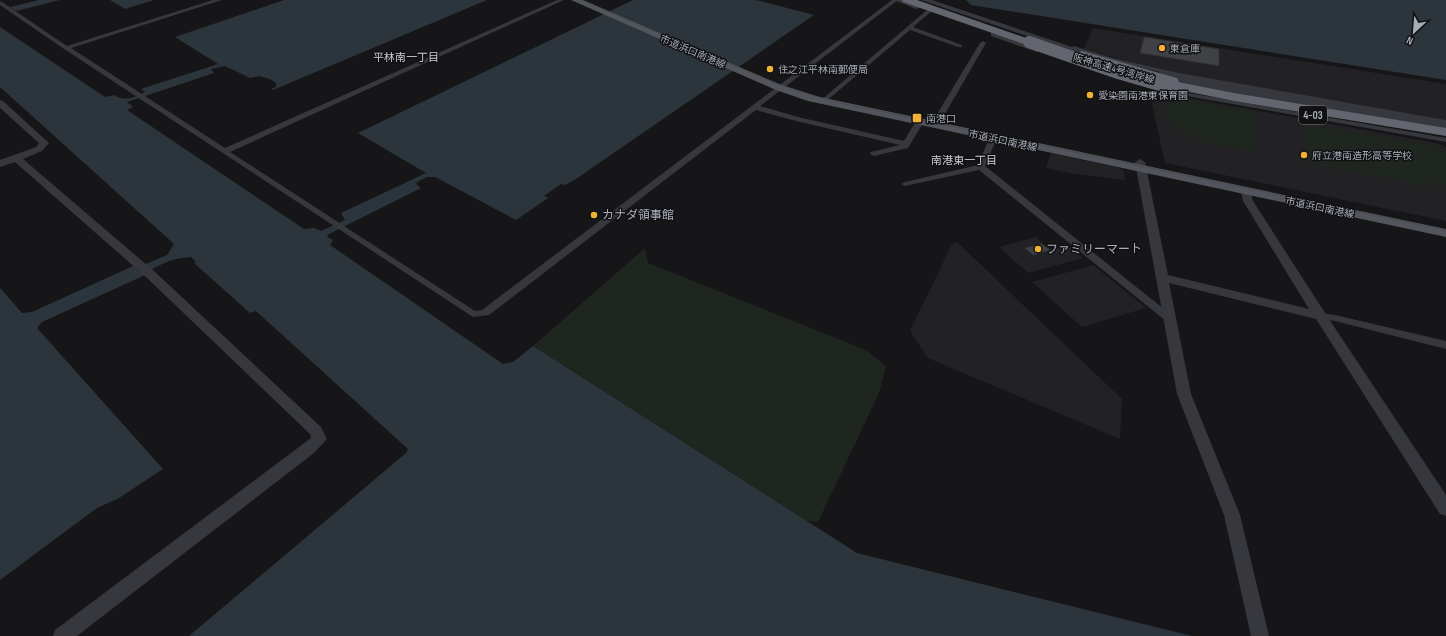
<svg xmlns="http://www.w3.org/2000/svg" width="1446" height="636" font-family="'Sofia Sans Condensed','Noto Sans JP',sans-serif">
<rect width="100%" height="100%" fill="#161618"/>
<!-- built -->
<g fill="#222225">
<path d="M1093 28 1446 84V120L1181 74 1135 63 1084 49Z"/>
<path d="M1149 91 1436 143 1446 147V221L1165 163Z"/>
<path d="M1051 153 1120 168 1124 171 1125 180 1069 173 1046 168Z"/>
<path d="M1036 237 1049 249 1066 244 1083 258 1028 273 999 247Z"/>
<path d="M957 242 1122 399 1120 439 928 358 910 331 952 244Z"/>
<path d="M1093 265 1146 308 1082 327 1032 282Z"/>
</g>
<!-- green -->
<g fill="#1e261f">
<path d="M1176 98 1253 112 1254 152 1196 141V137C1183 131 1167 126 1165 110L1169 106 1175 103Z"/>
<path d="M1304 124 1358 134 1357 132 1436 146 1446 151V185L1427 182 1428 186 1309 163Z"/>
<path d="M645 248 648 263 866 350 886 366 879 393 818 522 807 521 533 346Z"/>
</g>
<!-- water -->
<g fill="#2c353c">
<path d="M39 0H60L16 11 10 7Z"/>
<path d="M110 0H154L125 9Z"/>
<path d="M284 0H487L273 90 271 89 276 87V83L270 79 259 76 250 78 225 66 211 69 214 73 127 102 133 107 127 110 304 229 314 228 321 231 345 220 341 213 426 173 358 133 633 0H756L814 15 573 181 565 185 561 184 544 196 548 198 516 220 435 177H427L417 182 416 184 421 188 329 234 327 237 333 240 330 245 503 364 513 362 533 346 857 553 1192 636H189L406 453 408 449 256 311 250 313 194 263 196 262 191 257C171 259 169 261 152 269L154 271 42 322 37 328 163 469 119 498 97 508 0 580V288L22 313 32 312 142 262 146 264 167 255 174 244 0 87V27L102 95 106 97 114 95C124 102 134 98 145 92L141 89 218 64 175 37Z"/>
<path d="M966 0H1446V80L971 5Z"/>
</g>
<!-- building -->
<g fill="#404145" stroke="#303034">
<path d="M1144 37 1219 49V66L1140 53Z"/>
<path d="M1042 244 1050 250 1033 255 1025 248Z"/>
</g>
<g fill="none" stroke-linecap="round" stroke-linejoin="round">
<!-- minor -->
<g fill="#37383d" fill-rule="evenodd">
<path d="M213 0H222L71 48 225 148 557 0H564L230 152 475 311 482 310 892 0H898L760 106 798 117 904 141 916 121 923 123 908 148 874 156 870 154 871 152 900 145 796 121 756 110 489 315 473 317 64 49 0 5V1L2 2 67 46Z"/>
<path d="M927 10 932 11 913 27 962 45V47H958L910 30 824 103H820V101Z"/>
<path d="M983 41 986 43 942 119 935 121 934 119 980 43Z"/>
<path d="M1074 46 1113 58 1179 73 1446 120V124C1321 102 1194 86 1072 49V47Z"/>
<path d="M1172 90 1446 138V142L1170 93 1169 92Z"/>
<path d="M990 136H993L997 138 985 166 1174 317 1175 319 1174 321H1166L979 170 905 186 901 184 905 182 978 165Z"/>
<path d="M1320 313 1335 315 1446 341V349L1335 321 1316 318 1315 316Z"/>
</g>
<!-- tertiary -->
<g fill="#37383d" fill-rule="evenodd">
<path d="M894 0H905L923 7 916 9Z"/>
<path d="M921 0H932L1102 57 1095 59Z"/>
<path d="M991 32H997L1044 50 1037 52 991 36Z"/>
<path d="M1161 72 1232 87 1446 123V129L1232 93 1158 77V73Z"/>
<path d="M0 100 3 101 49 143 42 151 23 159 155 272 321 427 327 439 314 453 77 636H53L55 630 311 438 310 434 147 278 15 162 0 167V160L36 147 39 143 0 108Z"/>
<path d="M1140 159 1145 162 1168 275 1309 309 1243 201 1241 191 1246 188 1250 189 1253 201 1325 313 1446 495V516L1440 514 1316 319 1169 283 1191 394 1240 515 1269 636H1251L1224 515 1177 394 1135 162Z"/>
</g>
<!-- primary -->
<path fill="#53555c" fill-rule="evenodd" d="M571 0H582L784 86 815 96 1446 229V237L808 101 776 90Z"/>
<!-- motorway -->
<g fill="#63666e" fill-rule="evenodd">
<path d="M902 0H917L1052 47 1054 49 1048 52 1044 51 903 2Z"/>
<path d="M1082 51 1177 78 1179 82 1234 93 1446 128V136L1234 101 1160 86 1156 85 1154 82 1155 80 1078 57 1076 55 1078 53Z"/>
</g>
<!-- tram -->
<path stroke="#4a4c52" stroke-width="1" d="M582 0 777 84 831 101 1446 230"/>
<!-- motorway-bridge -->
<path stroke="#63666e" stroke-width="12" d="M1029 42 1118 73 1180 91"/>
</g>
<!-- markers -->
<g fill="#f2b134" stroke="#111113" stroke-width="1.5">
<circle cx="1162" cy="48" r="4"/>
<circle cx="770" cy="69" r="4"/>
<circle cx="1090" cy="95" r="4"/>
<rect x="912" y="113" width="10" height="10" rx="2"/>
<circle cx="1304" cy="155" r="4"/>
<circle cx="594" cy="215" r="4"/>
<circle cx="1038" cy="249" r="4"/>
</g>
<g text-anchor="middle" stroke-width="3" stroke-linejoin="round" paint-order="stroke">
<!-- far-poi labels -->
<g font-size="10" fill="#a8adb8" stroke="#111113" text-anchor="start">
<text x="1170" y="52">東倉庫</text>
<text x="778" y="73">住之江平林南郵便局</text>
<text x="1098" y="99">愛染園南港東保育園</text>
<text x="926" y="122">南港口</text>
<text x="1312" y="159">府立港南造形高等学校</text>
</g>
<!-- far-street labels -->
<g font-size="10" fill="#a8adb8" stroke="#111113">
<text transform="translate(693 51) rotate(23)" y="4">市道浜口南港線</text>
<text transform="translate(1114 68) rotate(16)" y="4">阪神高速4号湾岸線</text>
<text transform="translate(1003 140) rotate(12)" y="4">市道浜口南港線</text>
<text transform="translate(1320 207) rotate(12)" y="4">市道浜口南港線</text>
</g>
<!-- far-neighbourhood labels -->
<g font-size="11" fill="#c9ccd4" stroke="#111113">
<text x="406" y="61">平林南一丁目</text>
<text x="964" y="164">南港東一丁目</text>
</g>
<!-- shield labels -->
<rect fill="#111113" stroke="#7b7e86" stroke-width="1" x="1299" y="106" width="28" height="18" rx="3"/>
<g font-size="11" font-weight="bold" fill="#a8adb8">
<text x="1313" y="119">4-03</text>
</g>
<!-- poi labels -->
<g font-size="12" fill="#a8adb8" stroke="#111113" text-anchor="start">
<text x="602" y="219">カナダ領事館</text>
<text x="1046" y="253">ファミリーマート</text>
</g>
</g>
<!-- north arrow -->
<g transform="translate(1414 32) rotate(206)" stroke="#111113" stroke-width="3" paint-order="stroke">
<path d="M0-3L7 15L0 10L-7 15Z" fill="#a8adb8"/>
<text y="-6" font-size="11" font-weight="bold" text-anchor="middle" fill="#a8adb8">N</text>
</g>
</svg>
